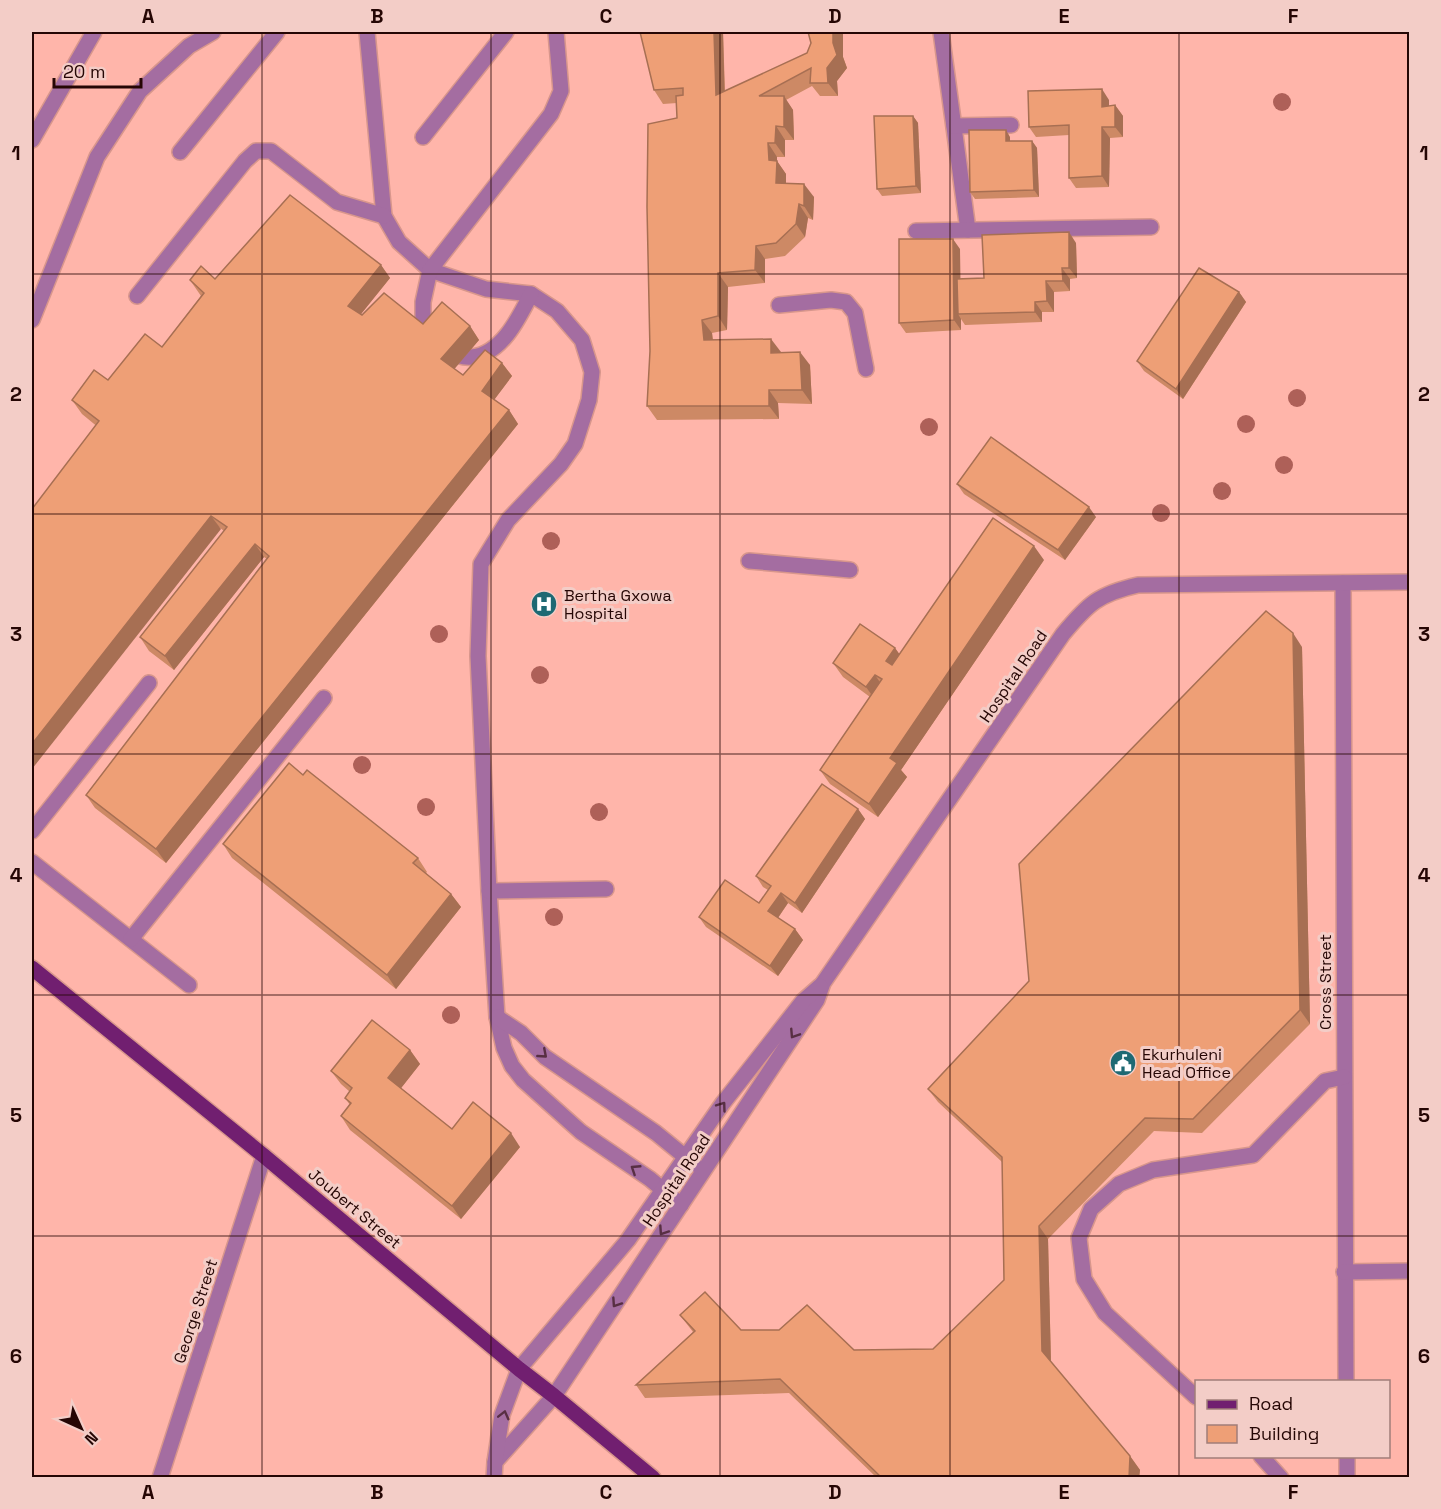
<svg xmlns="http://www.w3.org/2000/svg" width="1441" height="1509" font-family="'Space Grotesk',sans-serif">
<rect width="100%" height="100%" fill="#ffb5aa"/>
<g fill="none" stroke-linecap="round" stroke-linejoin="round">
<defs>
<g id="minor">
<path d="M367 32 384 216 399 242 430 270 486 289 531 294 557 311 582 340 592 372 589 400 575 444 561 464 508 520 481 564 478 656 489 891 497 1017 504 1048 512 1066 523 1080 581 1132 650 1179 681 1205"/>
<path d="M941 32 968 230"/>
<path d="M954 126 1011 125"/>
<path d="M423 137 506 32"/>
<path d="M32 140 94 32"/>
<path d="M180 152 277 32"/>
<path d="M916 231 1151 227"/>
<path d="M531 294C519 318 501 355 471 357 453 359 435 340 423 329V302L430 270 551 114 561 91 556 32"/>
<path d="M137 296 245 161 256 151H271L337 202 384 216"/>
<path d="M779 305 831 300 846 302 855 313 866 369"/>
<path d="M32 320 97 157 140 91 189 46 213 32"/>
<path d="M749 561 850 570"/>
<path d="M1343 583 1346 1382"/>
<path d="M32 831 149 683"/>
<path d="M32 862 189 985"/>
<path d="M489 891 606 889"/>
<path d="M131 939 324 698"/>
<path d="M497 1017 521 1033 545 1057 656 1133 694 1164"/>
<path d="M1344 1272 1410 1271"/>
<path d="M1196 1397 1105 1313 1084 1279 1079 1238 1091 1209 1119 1184 1153 1170 1253 1155 1325 1081 1344 1077"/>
<path d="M1261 1456 1281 1478"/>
<path d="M1347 1456V1478"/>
<path d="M495 1462 554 1396 817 1000 823 983 1063 634C1088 604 1098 594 1138 585L1410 582"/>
<path d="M160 1478 264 1156"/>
<path d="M494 1478 495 1462 502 1415 519 1369 628 1240 723 1103 803 1001 820 986"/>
</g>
<path id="major" d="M32 968 264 1156 519 1369 554 1396 653 1478"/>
</defs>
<!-- minor casing -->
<use href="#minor" stroke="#d8968c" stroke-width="18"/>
<!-- major casing -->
<use href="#major" stroke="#d8968c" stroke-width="18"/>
<!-- minor -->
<use href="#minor" stroke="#a46da1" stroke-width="15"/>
<!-- major -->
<use href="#major" stroke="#711f70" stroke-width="15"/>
</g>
<!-- trees -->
<g fill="#ae6058">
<circle cx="1282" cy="102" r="9"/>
<circle cx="1297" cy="398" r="9"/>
<circle cx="1246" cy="424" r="9"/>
<circle cx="929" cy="427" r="9"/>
<circle cx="1284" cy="465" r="9"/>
<circle cx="1222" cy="491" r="9"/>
<circle cx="1161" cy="513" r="9"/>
<circle cx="551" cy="541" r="9"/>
<circle cx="439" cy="634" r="9"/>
<circle cx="540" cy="675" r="9"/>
<circle cx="362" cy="765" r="9"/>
<circle cx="426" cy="807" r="9"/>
<circle cx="599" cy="812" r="9"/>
<circle cx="554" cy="917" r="9"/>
<circle cx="451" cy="1015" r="9"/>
</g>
<!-- wall -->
<g fill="#cd8965">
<path d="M723 32 725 91 843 57 847 68 837 81 838 96H820L812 86 786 100 793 110 794 140H785V157H777V161L786 174V183L814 197 813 220 808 218 805 237 785 256 765 259V283L728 287 727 330 712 333 713 340 781 352 810 365 812 404 778 403 779 419 657 420 647 406 677 118V103L663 104 654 90Z"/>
<path d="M1109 100V106L1115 105 1123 116V137L1110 138 1109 187 1076 188 1069 178V135L1036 137 1029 127Z"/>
<path d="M913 116 918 123 921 193 882 196 877 189Z"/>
<path d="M1010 137V141H1032L1037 148 1039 197 975 199 970 192Z"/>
<path d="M1076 243 1077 278 1070 279V291L1054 292V312H1042V322L965 325 961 319V330L906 333 899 323 960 249V279L984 278Z"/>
<path d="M381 265 390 278 361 314 423 324 470 326 479 340 454 369 463 375 502 363 512 376 494 400 509 410 518 424 166 863 95 808 86 795 267 559 264 557 174 670 149 651 140 637 224 531 82 414 72 400 108 380 162 347 201 296 190 280Z"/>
<path d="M1239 292 1246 302 1183 399 1144 371 1137 361Z"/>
<path d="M957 484 1096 517 1065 560 964 494Z"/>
<path d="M1044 560 901 770 907 777 878 817 830 784 820 770 870 697 843 677 833 663 895 648 900 655Z"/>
<path d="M1302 647 1310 1024 1202 1133 1154 1131 1048 1239 1051 1362 1130 1456 1140 1470 1139 1478H877L789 1393 645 1398 636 1385 693 1332 680 1315 741 1330 854 1350 933 1349 1004 1280 1002 1162 938 1102 928 1089 1029 981Z"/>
<path d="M303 775 418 858 427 872 426 873 451 894 461 907 396 989 232 858 223 844Z"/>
<path d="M858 809 865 819 802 913 788 903 778 918 795 929 803 940 778 976 706 927 699 917 759 903 768 890 763 887 756 876Z"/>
<path d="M410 1050 420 1064 401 1088 452 1129 520 1147 461 1219 350 1130 341 1116 350 1105 345 1098 350 1092 341 1084 331 1071Z"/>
</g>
<!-- shaded-wall -->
<g fill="#a76f53">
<path d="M714 32H723L725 109 716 95Z"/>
<path d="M833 32H843V57L847 68 837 81 838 96 828 83 827 68 833 43Z"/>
<path d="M1102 89 1109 100V117L1102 107Z"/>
<path d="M784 96 793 110 794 140 784 127Z"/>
<path d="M1115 105 1123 116V137L1115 127Z"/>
<path d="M913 116 918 123 921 193 916 186Z"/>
<path d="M776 126 785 140V157L775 143Z"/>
<path d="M1102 127 1110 138 1109 187 1102 176Z"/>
<path d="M1006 130 1010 137V148L1006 141Z"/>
<path d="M1032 141 1037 148 1039 197 1034 190Z"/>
<path d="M768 143 777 157V161L786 174V197L776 183 769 160Z"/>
<path d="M804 184 814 197 813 220 804 206Z"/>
<path d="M799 204 808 218 805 237 796 224Z"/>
<path d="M1069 232 1076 243 1077 278 1069 268Z"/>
<path d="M953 239 960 249 961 314H958L961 319V330L954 320Z"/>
<path d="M756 246 765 259V283L755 270Z"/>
<path d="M381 265 390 278 357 319 348 306Z"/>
<path d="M1062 268 1070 279V291L1063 281Z"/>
<path d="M718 273 728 287 727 330 718 316Z"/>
<path d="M1046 281 1054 292V312L1047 301Z"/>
<path d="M1239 292 1246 302 1183 399 1176 389Z"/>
<path d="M1035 302 1042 312V322L1035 312Z"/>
<path d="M702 320 712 333 714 353 704 340Z"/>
<path d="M470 326 479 340 451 373 441 359Z"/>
<path d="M771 339 781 352 771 353Z"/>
<path d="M800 352 810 365 812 404 802 390Z"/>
<path d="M502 363 512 376 491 404 482 391Z"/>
<path d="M769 390 778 403 779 419 769 406Z"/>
<path d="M509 410 518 424 166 863 156 849Z"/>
<path d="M1089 507 1096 517 1065 560 1058 550Z"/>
<path d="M211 516 221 529 32 769V744Z"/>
<path d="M255 544 264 557 174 670 165 656Z"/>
<path d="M1034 546 1044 560 901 770 907 777 878 817 869 804 890 758Z"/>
<path d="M1293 633 1302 647 1310 1024 1300 1010Z"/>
<path d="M895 648 905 662 895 674 886 661Z"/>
<path d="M875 675 884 688 876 701 866 687Z"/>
<path d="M858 809 865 819 802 913 795 903Z"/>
<path d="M781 893 788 903 775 922 768 911Z"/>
<path d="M451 894 461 907 396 989 387 975Z"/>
<path d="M795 929 803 940 778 976 770 966Z"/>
<path d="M410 1050 420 1064 398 1092 388 1078Z"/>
<path d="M511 1133 520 1147 461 1219 452 1206Z"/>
<path d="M1039 1226 1048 1239 1051 1365 1042 1351Z"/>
<path d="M1130 1456 1140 1470 1139 1478H1129Z"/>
</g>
<!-- building -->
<g fill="#ee9f76" stroke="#a76f53" stroke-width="1.5">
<path d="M640 32H714L716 95 807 53 811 43 808 32H833V43L837 55 827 68 828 83H810L811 68 759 96H784V127L776 126 775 143H768L769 160 777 161 776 183 804 184V206L799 204 796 224 776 243 756 246 755 270 718 273V316L702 320 704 340 771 339V353L800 352 802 390H769V406H647L650 351 647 207 648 124 677 118 676 96 683 95V88L654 90Z"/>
<path d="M1102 89V107L1115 105V127H1102V176L1069 178V125L1029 127 1028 91Z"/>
<path d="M874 116H913L916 186 877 189Z"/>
<path d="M969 130H1006V141H1032L1034 190 970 192Z"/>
<path d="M290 195 381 265 348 306 362 315 384 293 423 324 442 302 470 326 441 359 463 375 485 350 502 363 482 391 509 410 156 849 86 795 269 556 255 544 165 656 140 637 227 527 211 516 32 744V509L99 421 72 400 94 370 108 380 145 334 162 347 204 293 190 280 201 266 215 279Z"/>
<path d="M1069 232V268H1062L1063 281H1046L1047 301 1035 302V312L958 314 957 279 984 278 982 235Z"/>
<path d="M899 239H953L954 320 899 323Z"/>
<path d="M1199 268 1239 292 1176 389 1137 361Z"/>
<path d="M991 437 1089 507 1058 550 957 484Z"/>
<path d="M993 518 1034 546 890 758 897 763 869 804 820 770 882 679 875 675 866 687 833 663 860 624 895 648 886 661 892 665Z"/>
<path d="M1266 611 1293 633 1300 1010 1193 1119 1145 1118 1039 1226 1042 1351 1130 1456 1129 1478H882L780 1379 636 1385 695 1331 680 1315 705 1292 741 1330H779L807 1305 854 1350 933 1349 1004 1280 1002 1157 928 1089 1029 981 1019 864Z"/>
<path d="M289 763 303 775 307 770 418 858 413 863 451 894 387 975 223 844Z"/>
<path d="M822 784 858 809 795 903 781 893 768 911 795 929 770 966 699 917 725 880 759 903 771 886 756 876Z"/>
<path d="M372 1020 410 1050 388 1078 452 1129 473 1102 511 1133 452 1206 341 1116 351 1103 345 1098 352 1088 331 1071Z"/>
</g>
<!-- one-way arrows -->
<defs><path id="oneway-chevron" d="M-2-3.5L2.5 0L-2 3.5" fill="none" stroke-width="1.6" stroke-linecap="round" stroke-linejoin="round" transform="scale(1.5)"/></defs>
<g stroke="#582f43">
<use href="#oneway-chevron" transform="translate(794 1034) rotate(123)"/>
<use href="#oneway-chevron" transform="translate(543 1054) rotate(41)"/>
<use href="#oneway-chevron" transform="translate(722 1106) rotate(-54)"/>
<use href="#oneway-chevron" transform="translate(635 1169) rotate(-147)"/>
<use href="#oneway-chevron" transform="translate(663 1231) rotate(124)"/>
<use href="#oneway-chevron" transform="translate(616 1303) rotate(124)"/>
<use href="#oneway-chevron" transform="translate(504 1415) rotate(-76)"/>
</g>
<!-- grid -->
<path fill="none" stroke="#250604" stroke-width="1.5" stroke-opacity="0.55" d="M262 32V1478M491 32V1478M720 32V1478M950 32V1478M1179 32V1478M32 274H1410M32 514H1410M32 754H1410M32 995H1410M32 1236H1410"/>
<!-- icons -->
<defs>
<symbol id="hospital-disc" viewBox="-11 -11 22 22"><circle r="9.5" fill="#1e6973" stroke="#f3cdc7"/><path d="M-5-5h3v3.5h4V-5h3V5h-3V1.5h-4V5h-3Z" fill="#fff"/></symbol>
<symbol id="civic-disc" viewBox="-11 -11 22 22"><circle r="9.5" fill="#1e6973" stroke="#f3cdc7"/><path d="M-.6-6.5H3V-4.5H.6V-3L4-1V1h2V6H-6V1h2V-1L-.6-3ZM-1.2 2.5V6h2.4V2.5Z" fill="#fff"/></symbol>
</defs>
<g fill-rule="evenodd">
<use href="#hospital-disc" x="529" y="589" width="30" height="30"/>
<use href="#civic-disc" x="1108" y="1048" width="30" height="30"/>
</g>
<g text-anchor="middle" stroke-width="6" stroke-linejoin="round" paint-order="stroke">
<!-- poi labels -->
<g font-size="16" fill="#250604" stroke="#f3cdc7" text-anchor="start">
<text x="564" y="601">Bertha Gxowa<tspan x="564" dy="18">Hospital</tspan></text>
<text x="1142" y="1060">Ekurhuleni<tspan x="1142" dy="18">Head Office</tspan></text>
</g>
<!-- street labels -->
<g font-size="16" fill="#250604" stroke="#f3cdc7">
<text transform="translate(1013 676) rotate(-56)" y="6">Hospital Road</text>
<text transform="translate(1325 982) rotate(-90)" y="6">Cross Street</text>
<text transform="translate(676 1180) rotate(-56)" y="6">Hospital Road</text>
<text transform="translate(355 1208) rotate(40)" y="6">Joubert Street</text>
<text transform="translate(195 1311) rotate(-72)" y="6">George Street</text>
</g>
</g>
<!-- border -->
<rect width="1441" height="1509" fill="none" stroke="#f3cdc7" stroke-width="66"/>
<!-- legend -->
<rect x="1195" y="1380" width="195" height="78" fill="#f3cdc7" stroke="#a17d79" stroke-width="1.5"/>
<rect x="1207" y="1400" width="30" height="9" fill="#711f70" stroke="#a17d79" stroke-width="1.5"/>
<text x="1249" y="1410" font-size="18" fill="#250604">Road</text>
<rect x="1207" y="1425" width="30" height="18" fill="#ee9f76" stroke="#a17d79" stroke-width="1.5"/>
<text x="1249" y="1440" font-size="18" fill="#250604">Building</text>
<!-- north arrow -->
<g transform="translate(81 1428) rotate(135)" stroke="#f3cdc7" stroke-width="4.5" paint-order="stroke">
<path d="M0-4.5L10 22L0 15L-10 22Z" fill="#250604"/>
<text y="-9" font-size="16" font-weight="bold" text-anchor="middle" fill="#250604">N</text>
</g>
<!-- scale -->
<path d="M54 78v9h87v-9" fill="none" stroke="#250604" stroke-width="3"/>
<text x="63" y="78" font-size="18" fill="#250604" stroke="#f3cdc7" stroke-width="4.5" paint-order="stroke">20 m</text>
<rect x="33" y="33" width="1375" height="1443" fill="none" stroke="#250604" stroke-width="2"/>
<g font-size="20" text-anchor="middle" font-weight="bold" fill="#250604">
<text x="148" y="23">A</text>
<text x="377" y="23">B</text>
<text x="606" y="23">C</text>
<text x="835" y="23">D</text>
<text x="1064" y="23">E</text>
<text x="1293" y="23">F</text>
<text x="16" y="160">1</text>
<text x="1424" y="160">1</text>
<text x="16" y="401">2</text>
<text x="1424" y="401">2</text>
<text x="16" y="641">3</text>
<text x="1424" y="641">3</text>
<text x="16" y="882">4</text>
<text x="1424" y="882">4</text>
<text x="16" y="1122">5</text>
<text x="1424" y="1122">5</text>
<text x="16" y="1363">6</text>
<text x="1424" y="1363">6</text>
<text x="148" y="1499">A</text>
<text x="377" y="1499">B</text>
<text x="606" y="1499">C</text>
<text x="835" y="1499">D</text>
<text x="1064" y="1499">E</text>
<text x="1293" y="1499">F</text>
</g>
</svg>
